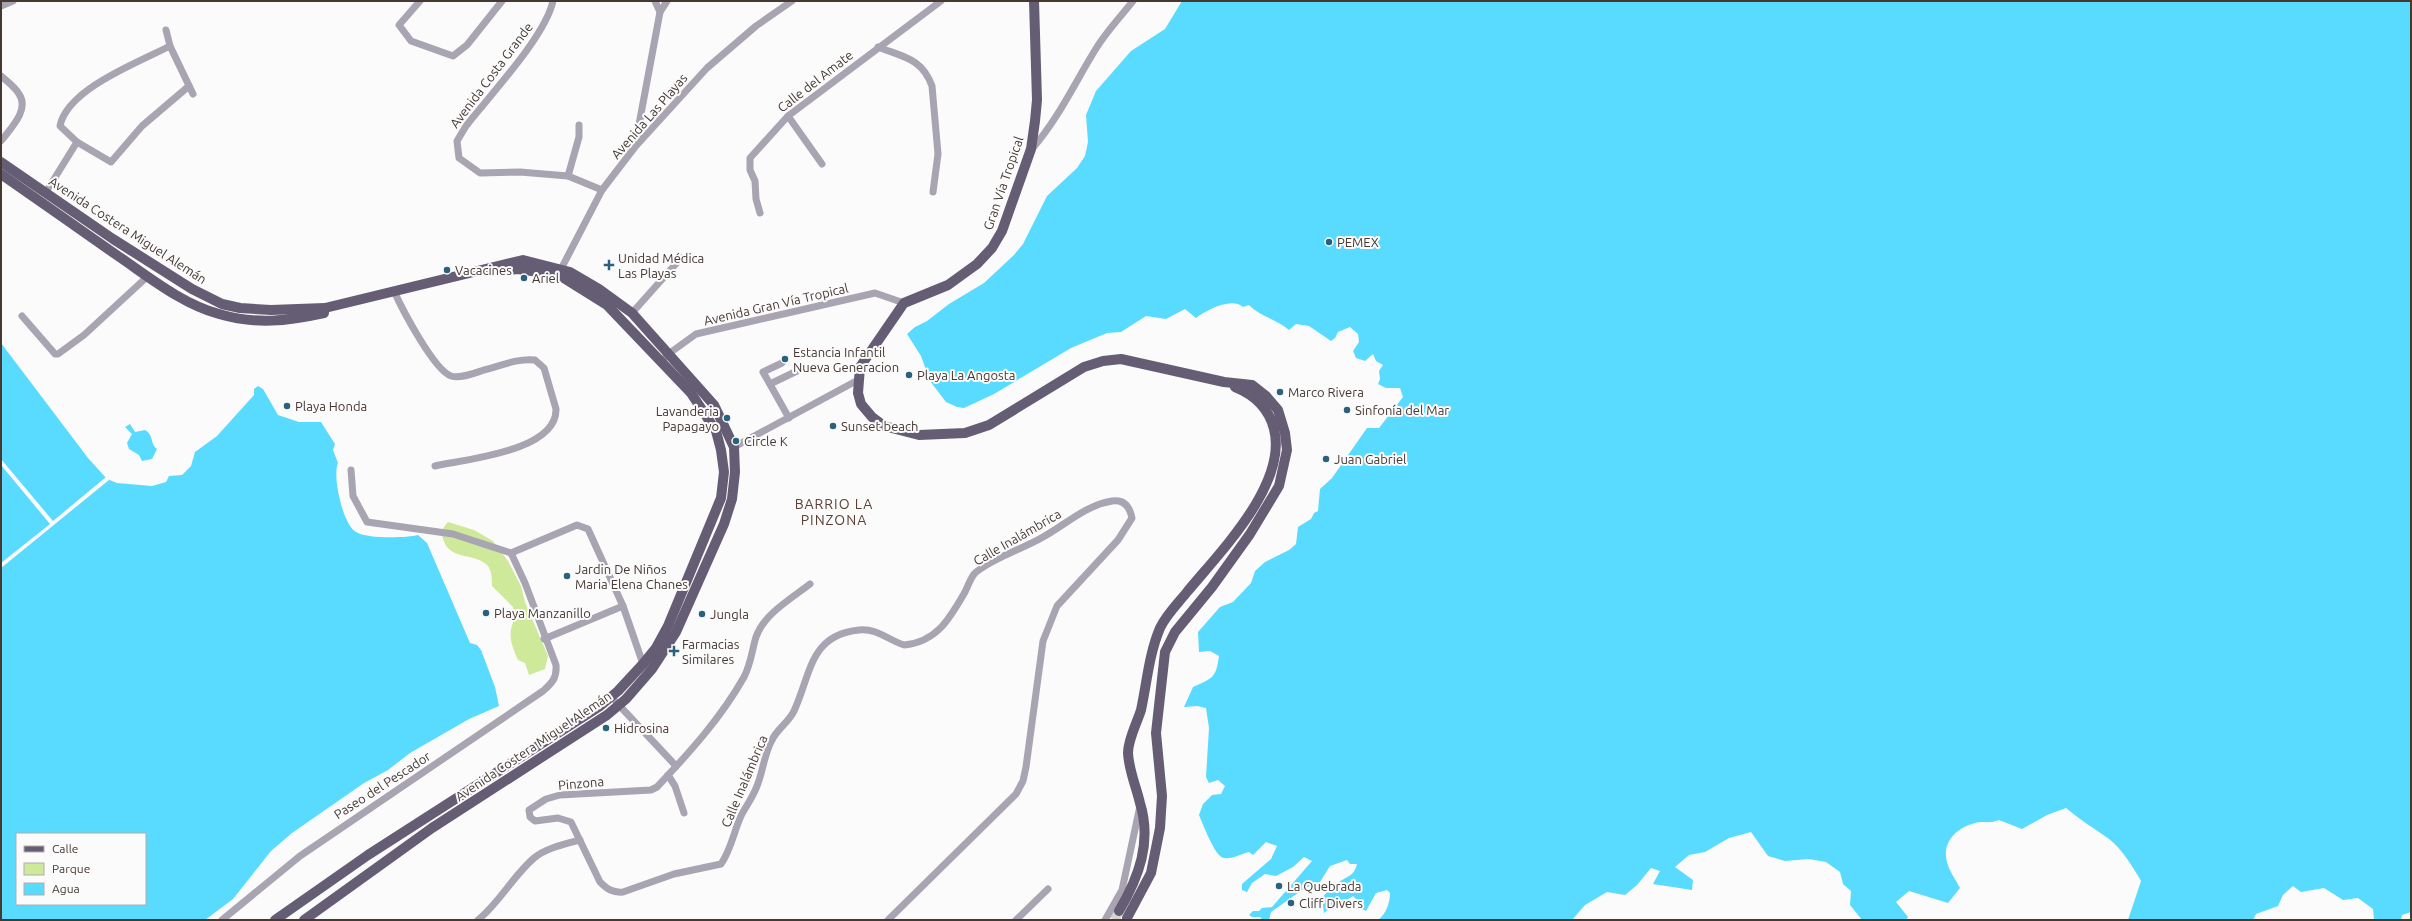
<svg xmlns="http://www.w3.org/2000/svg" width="2412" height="921" font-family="Ubuntu,sans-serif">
<rect width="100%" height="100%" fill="#fbfbfb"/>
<!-- green -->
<path fill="#cde999" d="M448 522 474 530 493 541 508 561 521 586 525 602 548 656 545 669 529 675 525 663 518 660C511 644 507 634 515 618L513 607 492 586C492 580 492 570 487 565 473 552 450 561 443 539 440 531 443 528 448 522Z"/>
<!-- water -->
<g fill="#59daff" fill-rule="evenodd">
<path d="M1182 1H2411V912L2402 915 2401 920H2374L2373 909 2358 898 2343 900 2324 888 2301 892 2293 886 2283 895 2278 906 2256 914 2253 920H2128L2141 881C2133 867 2122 849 2109 839 2094 828 2080 820 2066 808L2047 815 2022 829 1999 820C1992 823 1987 822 1980 822 1960 825 1941 840 1947 862 1949 871 1956 880 1960 888L1948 903 1909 891 1896 902 1908 917 1906 920H1862L1850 905 1851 891 1843 884 1840 872 1826 862 1809 859 1785 861 1768 856 1751 832 1729 838 1705 852 1689 855 1675 867 1693 880 1692 890 1653 884 1660 871 1651 868 1637 885 1625 895 1607 892 1585 905 1572 920H1378C1386 914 1390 903 1390 893L1387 890 1376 893 1366 911 1358 907 1360 903 1353 896C1343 903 1333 905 1324 913L1322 898C1327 892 1333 885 1339 882 1348 876 1354 876 1357 864H1350L1347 860 1330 866 1320 882 1305 888 1271 912 1269 920H1263L1260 917H1252L1249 915 1253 911H1259L1262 908 1272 907 1312 861 1304 857 1293 867 1276 876 1265 874 1252 883 1247 892 1242 890V884L1271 859 1277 846 1266 842 1253 855 1249 852C1240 854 1234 859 1224 858 1215 857 1203 824 1199 815L1203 804 1212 795 1221 794 1225 786 1218 780 1209 783 1206 777 1209 728 1206 708 1197 706 1184 707 1193 687C1213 678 1216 678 1219 656L1210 651 1199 652 1198 632 1220 607 1233 602 1251 583 1255 571 1265 562 1289 550 1296 544 1298 527 1311 519 1314 513 1318 511 1320 489 1332 478 1367 428H1379L1403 397 1400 388H1386L1378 384 1380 379 1379 371 1383 365 1376 361 1373 354 1365 361 1356 358 1353 351 1359 342 1358 334 1350 327 1338 332 1335 338 1331 341 1309 326 1296 324 1289 330C1276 319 1261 317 1249 305L1243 307C1231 297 1207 310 1196 318L1185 309 1166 319 1146 316 1121 332 1107 333 1071 348 994 394 964 408 957 407 946 402 930 381 921 356 907 334 915 327 927 321 949 304 984 283 1014 255 1023 244 1047 196 1077 168 1085 156 1088 142 1086 115 1096 91 1131 51 1165 29Z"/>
<path d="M1 343 88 458 107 479 117 483 152 486 166 482 169 476 182 475 191 466 195 452 217 436 254 395V389L258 386 263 389 278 415 299 422H321L335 444 333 450 338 463C332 476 343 525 356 532 366 539 406 538 418 535L427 543 467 636 470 643 477 645 481 650 495 687 499 706 469 719 410 753 388 770 364 783 292 833 271 851 233 899 205 920H1ZM17 834H145V904H17Z"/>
<path d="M130 424 135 432 145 430C154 435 150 444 157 449L152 459 142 461 139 455 129 449 127 443 132 434 125 427Z"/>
</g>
<!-- pier -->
<path fill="#fbfbfb" d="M1 459 53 521 106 477 109 480 1 568V563L50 524 1 465Z"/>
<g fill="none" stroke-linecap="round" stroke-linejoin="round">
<!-- primary-tunnel -->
<path stroke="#d7d4d3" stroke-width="10" stroke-dasharray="10 5" stroke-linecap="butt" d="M1114 920 1119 911"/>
<!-- street -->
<g stroke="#a8a4b1" stroke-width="7">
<path d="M420 1 399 25 411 41 453 56 467 45 502 1"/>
<path d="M553 1C545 37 490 95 466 126L457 141 459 158 480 173 520 172 568 176 602 190"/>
<path d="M655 1 660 12"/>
<path d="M1 6 13 1"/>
<path d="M166 30 170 46 193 94"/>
<path d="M170 46C139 62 67 89 60 126L77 142 111 162 142 126 189 86"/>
<path d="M878 47C903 57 922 58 932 86L938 154 933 192"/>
<path d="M1 76C7 81 15 87 19 94 30 110 10 129 1 141"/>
<path d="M788 116 822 164"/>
<path d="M635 146 660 12 667 1"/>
<path d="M1032 149C1059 118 1075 82 1097 47 1107 31 1121 16 1133 1"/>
<path d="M568 176 579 137V125"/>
<path d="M46 192 77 142"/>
<path d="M760 213 756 199 755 181 750 170V158L788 116 941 1"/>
<path d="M559 273 602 190 635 147 707 68 756 26 792 1"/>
<path d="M394 291C402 309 434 370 451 376 461 379 475 373 484 370 500 366 518 358 535 360L544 368 556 409C557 451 467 459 435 466"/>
<path d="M632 313 681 258"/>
<path d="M22 316 55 354H58L84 335 148 276"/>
<path d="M661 363 667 355 696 334 875 293 904 303"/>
<path d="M782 363 763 372 789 418"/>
<path d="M770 384 797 371"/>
<path d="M734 447 858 380"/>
<path d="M351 470 353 496 367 522 453 534 511 553"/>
<path d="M511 553 577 525 588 529 623 606 643 664 645 665"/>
<path d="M810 584C792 598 764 614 756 637 752 650 751 664 744 677 721 718 689 753 657 787L651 790 560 795 546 799 529 810 530 817 535 821 558 818 571 822 600 882C607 889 613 893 623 892L674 874 721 864C731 850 734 831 741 816 746 806 753 797 757 786 763 772 764 754 772 740 777 729 789 722 794 711 811 675 809 635 859 630 877 628 888 640 904 645 937 642 950 618 965 592 968 586 971 577 975 573 992 558 1023 549 1043 537 1065 525 1086 505 1112 501 1125 499 1130 508 1132 518L1118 540 1057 606 1043 641 1026 767 1023 781 1016 794 888 920"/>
<path d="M544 639 623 606"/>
<path d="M616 702 676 766"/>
<path d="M668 775 675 786 684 813"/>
<path d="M222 920 300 856 543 691C552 683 557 678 556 665L525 583 511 553"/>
<path d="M478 920C500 902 513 876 534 858 546 848 565 844 580 840"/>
<path d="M1016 920 1048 889"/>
<path d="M1105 920 1122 890 1140 806"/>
</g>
<!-- primary -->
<g stroke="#645d73" stroke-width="10">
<path d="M1034 1 1037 100 1035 121 1031 149 1002 231 992 248 977 264 948 285 904 303 860 367 858 393 861 404 872 417 884 426 919 435 965 433 989 425 1084 367 1103 361 1121 359 1224 382 1252 385 1266 396 1278 410 1285 433 1287 450 1279 486 1250 534 1212 587 1175 632 1165 652 1156 733 1162 796 1160 828 1151 873 1127 918"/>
<path d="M1 162 113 239 192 289 222 304 240 308 271 310 325 308 523 260 570 272 599 289 632 313 714 405 734 447 735 472 732 499 724 524 676 632 652 669 626 699 607 715 432 828 304 920"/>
<path d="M1 174C40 201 79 229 118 256 149 277 182 304 219 314 257 325 287 321 324 313"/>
<path d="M1119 911C1139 877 1152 842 1140 803 1136 786 1129 771 1128 753 1128 739 1137 723 1141 710 1147 682 1149 654 1160 628 1166 615 1179 602 1187 592 1220 552 1288 484 1274 429 1269 409 1255 395 1235 387"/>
<path d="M275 920 368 855 600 706 618 691 643 664 656 648 668 626 721 498 724 472 721 450 716 431 691 393 607 305 559 275 518 269 499 271"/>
</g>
</g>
<!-- markers -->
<g fill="#2a617c" stroke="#fbfbfb" stroke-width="1.5">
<circle cx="1329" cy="242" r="4"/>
<path d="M607 259h4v4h4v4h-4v4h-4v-4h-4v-4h4z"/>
<circle cx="447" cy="270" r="4"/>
<circle cx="524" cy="278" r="4"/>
<circle cx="785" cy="359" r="4"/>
<circle cx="909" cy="375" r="4"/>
<circle cx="1280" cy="392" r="4"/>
<circle cx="287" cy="406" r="4"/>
<circle cx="1347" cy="410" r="4"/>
<circle cx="727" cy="418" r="4"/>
<circle cx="833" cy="426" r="4"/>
<circle cx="736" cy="441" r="4"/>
<circle cx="1326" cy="459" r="4"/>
<circle cx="567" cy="576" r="4"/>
<circle cx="486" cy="613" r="4"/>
<circle cx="702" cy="614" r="4"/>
<path d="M672 645h4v4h4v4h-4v4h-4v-4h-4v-4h4z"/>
<circle cx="606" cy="728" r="4"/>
<circle cx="1279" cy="886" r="4"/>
<circle cx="1291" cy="903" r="4"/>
</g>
<g text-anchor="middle" stroke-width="4" stroke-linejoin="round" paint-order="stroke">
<!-- street labels -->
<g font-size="13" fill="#463833" stroke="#fbfbfb">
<text transform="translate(491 75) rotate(-53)" y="5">Avenida Costa Grande</text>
<text transform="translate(815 81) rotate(-38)" y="5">Calle del Amate</text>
<text transform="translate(649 116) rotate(-49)" y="5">Avenida Las Playas</text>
<text transform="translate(1003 183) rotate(-71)" y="5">Gran Vía Tropical</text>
<text transform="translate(128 230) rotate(33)" y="5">Avenida Costera Miguel Alemán</text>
<text transform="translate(776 304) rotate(-13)" y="5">Avenida Gran Vía Tropical</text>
<text transform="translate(1017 537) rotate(-30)" y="5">Calle Inalámbrica</text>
<text transform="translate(533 746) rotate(-34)" y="5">Avenida Costera Miguel Alemán</text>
<text transform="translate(744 781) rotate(-67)" y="5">Calle Inalámbrica</text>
<text transform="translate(581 783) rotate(-5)" y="5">Pinzona</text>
<text transform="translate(382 785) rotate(-33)" y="5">Paseo del Pescador</text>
</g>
<!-- poi labels -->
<g font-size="13" fill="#463833" stroke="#fbfbfb" text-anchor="start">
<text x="1337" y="247">PEMEX</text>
<text x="618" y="263">Unidad Médica<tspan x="618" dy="15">Las Playas</tspan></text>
<text x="455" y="275">Vacacines</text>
<text x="532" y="283">Ariel</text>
<text x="793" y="357">Estancia Infantil<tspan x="793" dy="15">Nueva Generacion</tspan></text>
<text x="917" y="380">Playa La Angosta</text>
<text x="1288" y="397">Marco Rivera</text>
<text x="295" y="411">Playa Honda</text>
<text x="1355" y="415">Sinfonía del Mar</text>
<text x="719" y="416" text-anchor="end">Lavanderia<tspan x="719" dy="15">Papagayo</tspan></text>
<text x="841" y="431">Sunset beach</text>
<text x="744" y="446">Circle K</text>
<text x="1334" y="464">Juan Gabriel</text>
<text x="575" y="574">Jardin De Niños<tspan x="575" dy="15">Maria Elena Chanes</tspan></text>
<text x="494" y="618">Playa Manzanillo</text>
<text x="710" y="619">Jungla</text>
<text x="682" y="649">Farmacias<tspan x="682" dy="15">Similares</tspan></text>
<text x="614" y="733">Hidrosina</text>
<text x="1287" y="891">La Quebrada</text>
<text x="1299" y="908">Cliff Divers</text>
</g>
<!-- neighbourhood labels -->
<g font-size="14" letter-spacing="1" fill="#5c4035" stroke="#fbfbfb">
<text x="834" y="509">BARRIO LA<tspan x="834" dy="16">PINZONA</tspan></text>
</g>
</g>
<!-- border -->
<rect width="2412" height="921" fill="none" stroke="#463833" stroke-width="4"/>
<!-- legend -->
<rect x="16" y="833" width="130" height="72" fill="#fbfbfb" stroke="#b3adab"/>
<rect x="24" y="846" width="20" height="6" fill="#645d73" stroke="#b3adab"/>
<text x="52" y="853" font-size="12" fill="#463833">Calle</text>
<rect x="24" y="863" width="20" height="12" fill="#cde999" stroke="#b3adab"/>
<text x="52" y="873" font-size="12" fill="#463833">Parque</text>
<rect x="24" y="883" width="20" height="12" fill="#59daff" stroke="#b3adab"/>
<text x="52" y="893" font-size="12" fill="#463833">Agua</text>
</svg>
